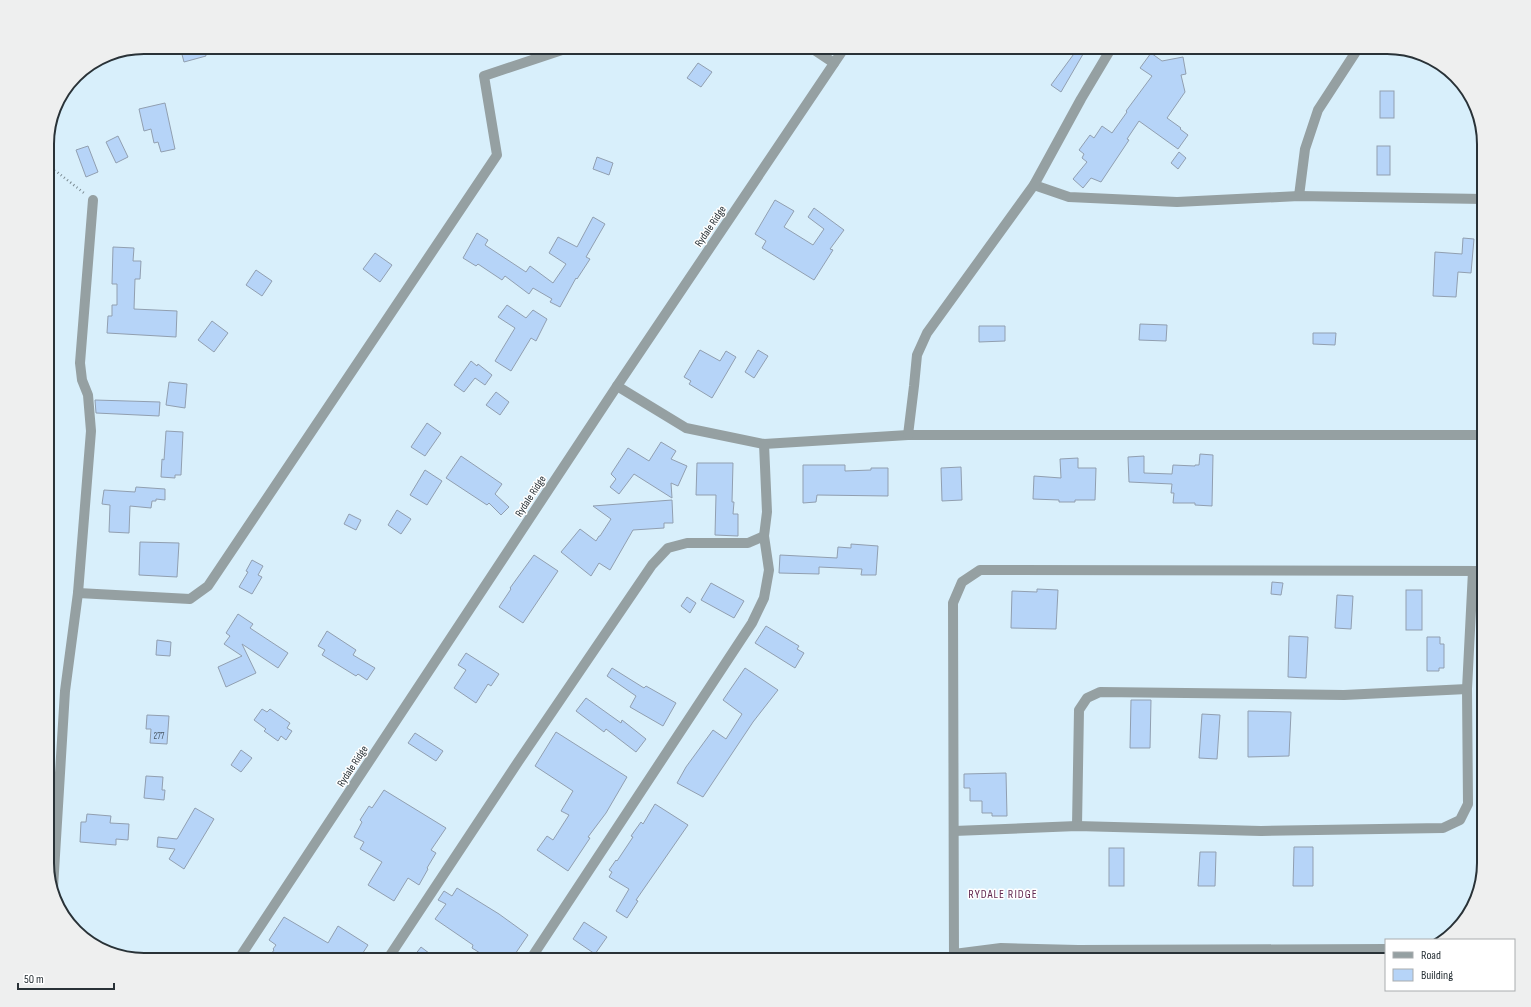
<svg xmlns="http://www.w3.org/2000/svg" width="1531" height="1007" font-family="'Sofia Sans Condensed',sans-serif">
<rect width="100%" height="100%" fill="#d8effb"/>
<!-- building -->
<g fill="#b6d4f8" stroke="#919fb0">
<path d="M180 47H204L206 56 184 62Z"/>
<path d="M1079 47H1083L1086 49 1061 92 1051 85Z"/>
<path d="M1151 53 1162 61 1183 57 1186 74 1181 75 1185 92 1167 118 1181 128 1180 129 1188 135 1178 149 1139 121 1127 139 1129 140 1101 182 1091 178 1083 188 1073 179 1087 162 1082 158 1084 154 1079 150 1090 135 1094 138 1102 126 1112 133 1127 112 1126 111 1152 76 1140 68Z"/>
<path d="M698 63 712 72 701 87 687 78Z"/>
<rect x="1380" y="91" width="14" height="27"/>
<path d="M165 103 175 149 161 152 158 142 154 143 151 129 144 131 139 109Z"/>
<path d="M118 136 128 157 116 163 106 142Z"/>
<path d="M88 146 98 172 86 177 76 150Z"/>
<rect x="1377" y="146" width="13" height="29"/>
<path d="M1179 152 1186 158 1178 169 1171 163Z"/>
<path d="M597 157 613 163 609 175 593 169Z"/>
<path d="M775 200 794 211 784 227 813 245 824 229 808 217 814 208 844 230 830 249 833 250 814 280 762 248 766 241 755 234Z"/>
<path d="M593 217 605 224 586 257 590 259 577 279 576 278 560 307 550 302 552 299 533 288 529 294 505 276 502 280 478 264 476 266 463 258 477 233 488 240 485 245 526 272 530 266 553 283 566 264 549 253 558 237 577 247Z"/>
<path d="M1463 238 1474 239 1471 273 1458 272 1456 297 1433 296 1435 252 1462 254Z"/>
<path d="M113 247 134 248 133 261H141L140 279H135L134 309 177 311 176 337 107 333 108 316H112V305H117V284H112Z"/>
<path d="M375 253 392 265 380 282 363 269Z"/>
<path d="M256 270 272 281 262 296 246 285Z"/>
<path d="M507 305 526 318 533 310 547 319 536 341 531 338 511 371 495 361 515 328 498 317Z"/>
<path d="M212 321 228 333 214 352 198 340Z"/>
<path d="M1140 324 1167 325 1166 341 1139 340Z"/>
<path d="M979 326H1005V341L979 342Z"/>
<path d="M1313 333H1336L1335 345 1313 344Z"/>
<path d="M700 350 720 361 726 351 736 357 712 398 689 384 691 381 684 377Z"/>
<path d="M758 350 768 356 754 378 745 372Z"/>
<path d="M471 361 477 366 478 364 492 375 485 385 475 378 464 392 454 385Z"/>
<path d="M169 382 187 384 185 408 166 405Z"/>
<path d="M496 392 509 402 500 415 486 405Z"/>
<path d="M95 400 160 402 159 416 96 413Z"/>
<path d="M427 423 441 433 425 456 411 447Z"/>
<path d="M166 431 183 432 181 475H175V478L161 477 162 459 164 460Z"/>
<path d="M661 442 676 451 671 459 687 466 678 486 671 483 672 498 634 474 619 494 610 487 616 479 611 474 628 448 649 461Z"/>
<path d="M1200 454 1213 455 1212 506 1195 505V503H1173L1174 493H1171L1172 484 1129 482 1128 457 1144 456V473L1172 474 1173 465 1195 466V465H1199Z"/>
<path d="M461 456 502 484 495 494 509 507 501 515 489 503 487 505 446 478Z"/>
<path d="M1078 458V468H1096L1095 500H1075V502H1059V500L1033 499 1034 476 1061 478 1060 459Z"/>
<path d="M697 463H733L732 502H734L733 514H738V536L715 535 716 495H696Z"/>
<path d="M803 465H845V471L871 470V468H888V496L817 495 816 502 803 503Z"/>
<path d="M961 467 962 500 942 501 941 468Z"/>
<path d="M425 470 442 481 427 505 410 495Z"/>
<path d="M136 487 165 489V500L156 499V501H152L151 508 130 506 129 533 109 532 110 505 102 504 104 490 135 492Z"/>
<path d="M672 500 673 523H664V528L633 530 610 570 599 563 591 576 561 552 580 529 596 541 599 536H600L611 519 593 506Z"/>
<path d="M397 510 411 519 401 534 388 525Z"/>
<path d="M349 514 361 520 356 530 344 524Z"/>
<path d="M140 542 179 543 177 577 139 575Z"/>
<path d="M851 544 878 546 876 575H861L862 569 819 567V574L779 573 780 555 837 558 838 547 851 548Z"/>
<path d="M534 555 558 571 523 623 499 607 511 589 510 588Z"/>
<path d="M252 560 263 566 258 575 262 577 252 594 239 587 248 572 246 571Z"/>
<path d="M1272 582 1283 583 1281 595 1271 594Z"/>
<path d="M711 583 744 601 734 618 701 600Z"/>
<path d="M1037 589 1058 590 1056 629 1011 628 1012 591 1037 592Z"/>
<rect x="1406" y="590" width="16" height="40"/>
<path d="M1337 595 1353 596 1351 629 1335 628Z"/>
<path d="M687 597 696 603 690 613 681 606Z"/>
<path d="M238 614 253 624 250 628 288 653 278 668 242 644 256 673 226 687 218 667 242 656 224 644 230 636 226 633Z"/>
<path d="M766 626 799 646 797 649 804 653 795 668 755 643Z"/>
<path d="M327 631 356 650 353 655 375 668 367 680 358 674 356 676 322 655 325 650 318 646Z"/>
<path d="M1289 636 1308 637 1306 678 1288 677Z"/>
<path d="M1427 637H1440V644H1444V668H1439V671H1427Z"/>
<path d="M157 640 171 642 170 656 156 655Z"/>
<path d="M466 653 499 674 491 686 488 684 476 703 454 688 466 670 458 665Z"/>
<path d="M612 668 644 688 646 686 676 703 663 726 630 707 636 696 607 676Z"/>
<path d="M745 668 778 690 753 722 703 797 677 783 686 767 713 730 726 739 742 714 723 700Z"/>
<path d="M586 698 621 723 622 720 646 739 636 752 606 729 604 732 576 711Z"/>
<path d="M1131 700H1151L1150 748H1130Z"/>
<path d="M262 709 267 712 270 709 290 723 287 728 292 731 286 740 281 736 278 741 264 731 266 729 254 720Z"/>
<path d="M1248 711 1291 712 1289 756 1248 757Z"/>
<path d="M1202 714 1220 715 1217 759 1199 758Z"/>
<path d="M147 715 169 716 167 744 150 743 151 729H146Z"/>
<path d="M556 732 627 777 606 813 588 837 590 838 568 871 537 850 547 836 553 840 569 815 561 811 573 791 535 766Z"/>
<path d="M415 733 443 751 436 761 408 743Z"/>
<path d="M241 750 252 758 241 772 231 765Z"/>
<path d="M1006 773 1007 816H992V813H982V801H970V788H964V774Z"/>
<path d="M146 776 163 777 162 790H165L164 800 144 798Z"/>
<path d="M384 790 446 828 431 850 436 853 427 868 428 869 419 885 408 878 394 901 368 885 382 862 360 849 364 842 354 837 362 822 360 820 369 806 372 808Z"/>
<path d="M655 804 688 825 636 900 638 901 627 918 616 911 629 889 609 877 612 872 609 870 616 860 617 861 633 837 631 836 641 822 643 824Z"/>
<path d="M195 808 214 819 184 869 169 859 175 849 157 847 158 837 177 839Z"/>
<path d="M87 814 111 816 110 823 129 824 128 840 116 839V845L80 842 81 822H86Z"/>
<path d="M1294 847H1313V886H1293Z"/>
<rect x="1109" y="848" width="15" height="38"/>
<path d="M1200 852H1216L1215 886H1198Z"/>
<path d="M457 888 499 914 528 935 511 960H476L480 953 472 948 473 945 435 919 446 904 438 900 444 891 452 896Z"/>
<path d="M284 917 328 943 338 926 368 945 359 959 356 960H267L274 950 273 949 276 945 269 940Z"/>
<path d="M584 922 607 937 595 954 573 939Z"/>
<path d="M421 947 438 960H411Z"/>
</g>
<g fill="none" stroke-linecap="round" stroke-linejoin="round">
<!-- path -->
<path stroke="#7a8a92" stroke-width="2.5" stroke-dasharray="1 3" stroke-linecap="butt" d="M47 167 57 172 84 193"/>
<!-- street -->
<g stroke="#95a0a2" stroke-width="10">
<path d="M810 47 834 63"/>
<path d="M1034 185 1069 197 1177 202 1299 196 1484 199"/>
<path d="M1299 196 1305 149 1318 110 1359 47"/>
<path d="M617 386 686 428 764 444 908 435H1484"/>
<path d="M908 435 914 386 917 355 927 333 1034 185 1081 99 1112 47"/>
<path d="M78 593 190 599 208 586 497 155 484 76 571 47"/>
<path d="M1077 826 1079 710 1087 698 1100 692 1344 695 1467 689"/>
<path d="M954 831 1077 826 1261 831 1443 828 1460 820 1468 804 1467 689 1473 571"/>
<path d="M53 888 65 691 78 593 91 431 88 395 82 380 80 363 93 200"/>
<path d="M954 954 1001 948 1078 950 1386 949"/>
<path d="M238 960 617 386 845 47"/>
<path d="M387 960 518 762 652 565 668 548 687 543H748L764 536"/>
<path d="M530 960 752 623 764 598 769 570 764 536 767 512 764 444"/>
<path d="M954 960 953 603 962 582 980 570 1484 571"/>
</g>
</g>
<g text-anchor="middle" stroke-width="3" stroke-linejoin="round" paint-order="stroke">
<!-- number labels -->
<g font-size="9" fill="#4c5a67">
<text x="159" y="739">277</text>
</g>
<!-- street labels -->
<g font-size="11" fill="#293237" stroke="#fff">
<text transform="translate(710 226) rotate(-56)" y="4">Rydale Ridge</text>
<text transform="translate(530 496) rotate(-57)" y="4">Rydale Ridge</text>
<text transform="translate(352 766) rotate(-57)" y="4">Rydale Ridge</text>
</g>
<!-- neighbourhood labels -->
<g font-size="12" letter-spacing="1" fill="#61274f" stroke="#fff">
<text x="1003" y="898">RYDALE RIDGE</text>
</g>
</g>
<!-- crop -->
<path d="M0 0H1531V1007H0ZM144 54H1387A90 90 0 0 1 1477 144V863A90 90 0 0 1 1387 953H144A90 90 0 0 1 54 863V144A90 90 0 0 1 144 54Z" fill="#eeefef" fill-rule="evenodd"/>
<path fill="none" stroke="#293237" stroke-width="2" d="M144 54H1387A90 90 0 0 1 1477 144V863A90 90 0 0 1 1387 953H144A90 90 0 0 1 54 863V144A90 90 0 0 1 144 54Z"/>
<!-- legend -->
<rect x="1385" y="939" width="130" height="52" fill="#ffffff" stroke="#a9adaf"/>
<rect x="1393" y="952" width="20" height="6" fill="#95a0a2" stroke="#a9adaf"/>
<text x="1421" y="959" font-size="12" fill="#293237">Road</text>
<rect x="1393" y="969" width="20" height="12" fill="#b6d4f8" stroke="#a9adaf"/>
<text x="1421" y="979" font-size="12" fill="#293237">Building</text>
<!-- scale -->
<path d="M18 983v6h96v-6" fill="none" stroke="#293237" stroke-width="2"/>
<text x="24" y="983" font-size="12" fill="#293237" stroke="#ffffff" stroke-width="3" paint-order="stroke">50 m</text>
</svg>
